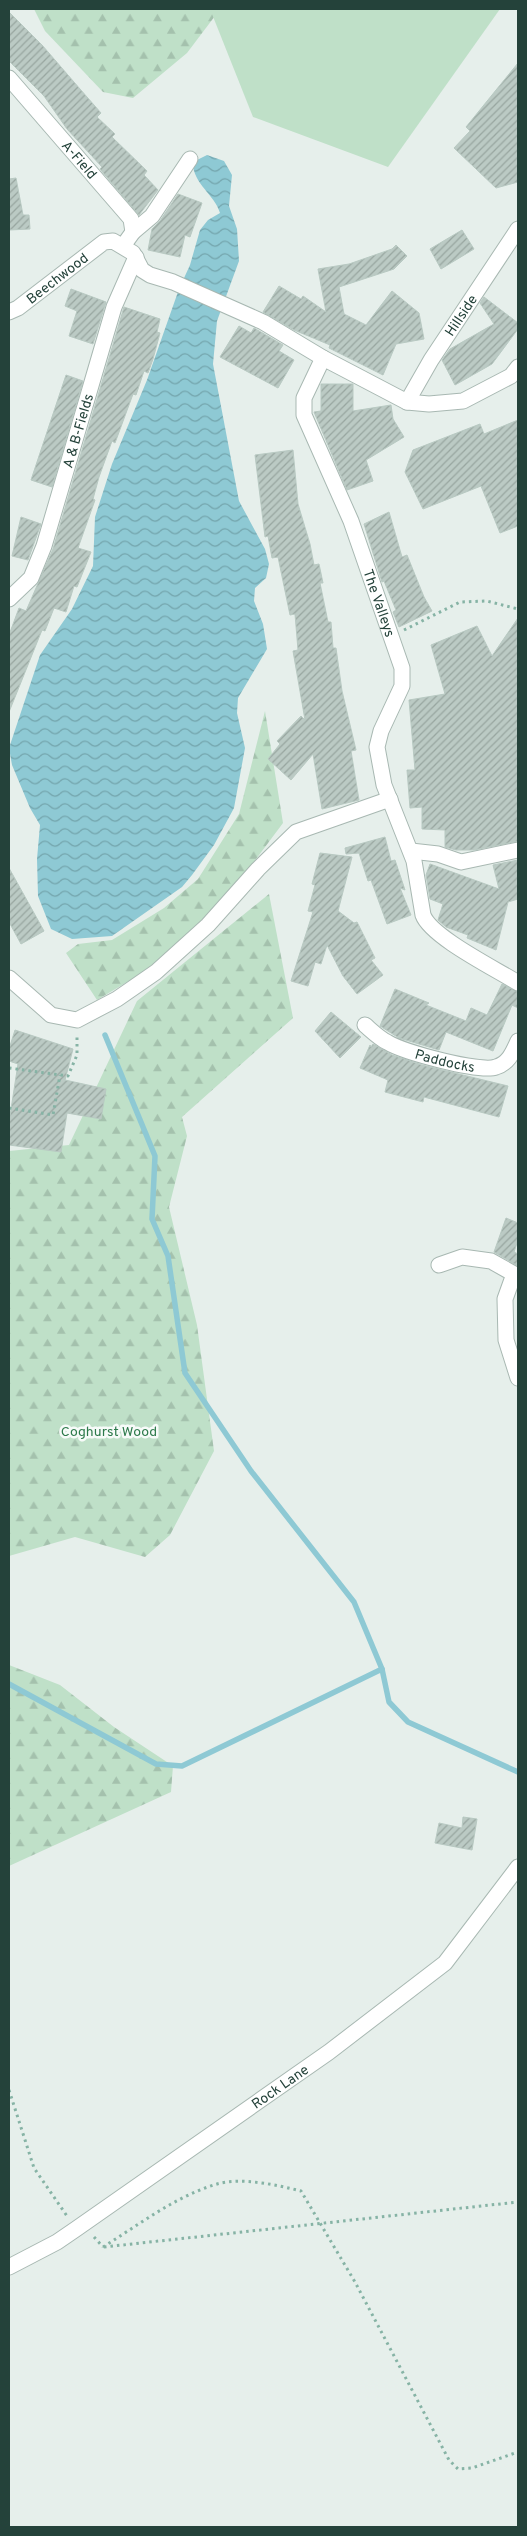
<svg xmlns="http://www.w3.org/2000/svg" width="527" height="2536" font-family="Overpass,sans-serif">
<defs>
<pattern id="forest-firs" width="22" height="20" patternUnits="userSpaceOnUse" patternTransform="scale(1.25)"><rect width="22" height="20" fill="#bfe0c8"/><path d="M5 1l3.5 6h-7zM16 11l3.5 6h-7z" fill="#a4c1ad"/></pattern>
<pattern id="water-waves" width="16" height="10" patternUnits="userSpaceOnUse" patternTransform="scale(1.25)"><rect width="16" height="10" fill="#8ec9d4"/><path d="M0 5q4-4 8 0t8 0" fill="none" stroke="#74a5ad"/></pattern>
<pattern id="building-hatch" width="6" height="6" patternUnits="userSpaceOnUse" patternTransform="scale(1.25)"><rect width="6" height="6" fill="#bbcac4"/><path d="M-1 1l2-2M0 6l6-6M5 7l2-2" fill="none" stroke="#98a6a0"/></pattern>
</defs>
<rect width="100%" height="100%" fill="#e6efeb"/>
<!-- forest -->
<g fill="url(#forest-firs)">
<path d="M34 9H218V12L187 53 133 98 103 92 45 31Z"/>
<path d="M265 711 283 823 194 942 97 1000 66 953 78 944 112 940 164 908 198 879 239 814Z"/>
<path d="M269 894 293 1018 182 1117 187 1136 169 1207 197 1325 214 1451 170 1535 145 1557 75 1537 9 1556V1151L69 1145 137 1001Z"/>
<path d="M9 1665 60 1685 114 1727 173 1766 171 1792 9 1866Z"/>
</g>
<!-- green -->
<path fill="#bfe0c8" d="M210 9H500L388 167 253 117Z"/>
<!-- water -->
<path fill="url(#water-waves)" d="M207 155 224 161 232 175 229 206 237 229 239 261 217 321 213 364 239 501 265 549 269 564 266 578 255 588 254 601 263 624 267 649 238 698 237 713 245 748 234 808 214 845 192 875 182 887 112 936 72 939 51 929 38 896 37 859 40 825 30 808 12 765 9 748 40 655 72 609 93 566 95 517 112 464 147 380 179 289 190 265 200 230 208 220 220 213C215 195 192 183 193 162Z"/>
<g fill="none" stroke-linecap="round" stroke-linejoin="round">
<!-- stream -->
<g stroke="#8ec9d4" stroke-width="5.5">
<path d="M105 1035 155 1156 152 1219 168 1256 185 1373 251 1471 354 1602 382 1669 389 1702 408 1722 518 1772"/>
<path d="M9 1684 156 1764 182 1766 382 1669"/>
</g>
</g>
<!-- building -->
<g fill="url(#building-hatch)" stroke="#b8c9c2">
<path d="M9 12 42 45 80 89 101 113 97 117 115 134 112 137 147 171 144 175 158 190 139 215 100 169 102 167 67 129 44 96 9 61Z"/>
<path d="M518 63V182L496 188 454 148 470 131 466 127Z"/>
<path d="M16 178 23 215H29L30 229 9 230V179Z"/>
<path d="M178 194 202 203 190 237 185 235 180 257 148 250 152 229 160 221Z"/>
<path d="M462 230 474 249 441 269 430 249Z"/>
<path d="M396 245 407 256 394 269 339 287 344 314 366 325 392 291 419 313 424 339 396 344 383 375 329 348 330 345 294 330 263 312 279 286 301 299 303 296 326 312 318 269 349 264 392 249Z"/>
<path d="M71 289 106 302 93 344 69 336 77 311 65 306Z"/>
<path d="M484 297 518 323V329L492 364 455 385 442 360 450 349 494 324 480 303Z"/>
<path d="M124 307 160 319 157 332 160 333 153 359 148 373 144 371 136 395 133 394 115 443 112 441 99 477 93 499 95 500 78 548 91 552 77 587 74 586 66 612 54 608 45 631 42 630 9 712V635L19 608 26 611 53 549Z"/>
<path d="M239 326 251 333 254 328 283 345 279 351 294 360 278 388 220 357Z"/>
<path d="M66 375 83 381 52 487 31 480Z"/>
<path d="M321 384H353V411L391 405 393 419 404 437 366 460 373 481 347 490 314 412 321 411Z"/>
<path d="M518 420V526L500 533 481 486 423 509 405 472 413 450 480 424 484 434Z"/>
<path d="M293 450 298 504 310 544 314 565 319 564 323 583H320L328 622H331L333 648H336L342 691 356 750 351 751 359 800 322 809 313 754 291 780 268 759 280 744 277 741 301 716 305 720 293 651 298 650 295 614 290 615 278 557 272 558 268 536 265 537 255 455Z"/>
<path d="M389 512 402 557 407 555 424 597 432 611 399 627 393 612 396 610 384 581 382 582 364 524Z"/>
<path d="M21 517 41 524 28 560 12 556Z"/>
<path d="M518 618V841L474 850H456L445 847V830L422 829V807L410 808 407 770H415L409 700 445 694 431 645 477 626 492 656Z"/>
<path d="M385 837 391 861 395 860 405 890 400 888 411 915 387 924 371 880 368 881 359 853 346 854 345 848Z"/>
<path d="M320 853 352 857 338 911 354 923 357 922 375 958 371 960 383 975 357 994 343 976 327 945 321 964 315 962 308 986 291 981 313 912 308 911 315 885 312 884Z"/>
<path d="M518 860V899L508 902 496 950 467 938 468 935 446 927 438 920 443 904 430 899 426 875 430 864 499 889 493 865Z"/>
<path d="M9 868 44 931 21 944 9 922Z"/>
<path d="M502 984 518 992V1008L512 1005 493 1051 446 1032 439 1050 399 1038 380 1026 395 989 429 1003 426 1005 466 1021 471 1008 487 1015Z"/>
<path d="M331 1012 361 1037 340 1058 315 1031Z"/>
<path d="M15 1030 73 1049 65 1080 106 1089 101 1119 67 1113 61 1152 9 1145V1122L18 1064 9 1061V1049Z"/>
<path d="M373 1044 392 1055 422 1065 508 1086 499 1117 424 1097 423 1102 385 1092 388 1080 360 1068 370 1045 371 1047Z"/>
<path d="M506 1218 518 1223V1240L514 1252 518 1254V1266L494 1252Z"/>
<path d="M463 1817 477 1819 472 1850 435 1843 439 1823 462 1828Z"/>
</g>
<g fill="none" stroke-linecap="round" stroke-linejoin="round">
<defs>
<g id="minor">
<path id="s1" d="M9 78 131 219 133 232 123 246"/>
<path d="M133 232 152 216 190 159"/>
<path id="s2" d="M9 312 18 308 104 242 113 241 133 253 142 270 150 275 173 282 263 322 323 358 407 402 429 404 463 401 511 376 518 367"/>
<path id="s3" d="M323 358 304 398V415L351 521 402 668V686L381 731 377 747 384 785 414 861 423 915C431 937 496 969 518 983"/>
<path id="s4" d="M407 402 431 360 518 229"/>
<path id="s5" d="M9 599 31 578 44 546 114 307 136 257"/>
<path d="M411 851 438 854 461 862 518 850"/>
<path d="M9 978 51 1015 77 1020 117 999 156 972 208 925 258 869 296 832 390 799"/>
<path id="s6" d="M365 1025C372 1031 379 1038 387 1042 403 1052 480 1073 496 1067 509 1063 513 1052 518 1041"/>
<path d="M439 1265 462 1257 491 1261 514 1274 505 1299 506 1340 518 1378"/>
<path id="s7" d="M9 2267 57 2242 76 2229 329 2052 445 1963 518 1867"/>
</g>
</defs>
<!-- minor casing -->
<use href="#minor" stroke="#a8b8b2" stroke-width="17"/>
<!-- path -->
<g stroke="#86b3a5" stroke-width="3" stroke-dasharray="2.5 4" stroke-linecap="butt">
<path d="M404 630 460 602 487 601 518 609"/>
<path d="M9 1068 68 1076 77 1055V1036"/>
<path d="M9 1108 53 1115 60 1075"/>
<path d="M9 2090 34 2168 67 2216"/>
<path d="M94 2237 103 2247"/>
<path d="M103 2247C140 2224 176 2196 217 2184 242 2177 277 2185 301 2191L355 2282 449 2460 458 2469 472 2468 518 2452"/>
<path d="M104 2247 518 2202"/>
</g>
<!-- minor -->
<use href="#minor" stroke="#fff" stroke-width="15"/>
</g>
<g text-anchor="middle" stroke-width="5" stroke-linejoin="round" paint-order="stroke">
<!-- street labels -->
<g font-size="14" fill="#24423a" stroke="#f7fbf9">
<text dy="5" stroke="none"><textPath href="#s1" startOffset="108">A-Field</textPath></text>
<text dy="5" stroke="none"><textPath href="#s2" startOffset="59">Beechwood</textPath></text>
<text dy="5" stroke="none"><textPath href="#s4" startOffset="102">Hillside</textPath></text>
<text dy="5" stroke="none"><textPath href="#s5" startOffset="185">A &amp; B-Fields</textPath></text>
<text dy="5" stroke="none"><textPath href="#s3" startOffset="264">The Valleys</textPath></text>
<text dy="5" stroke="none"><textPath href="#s6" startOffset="89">Paddocks</textPath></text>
<text dy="5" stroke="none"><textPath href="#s7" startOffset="326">Rock Lane</textPath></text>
</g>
<!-- park labels -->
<g font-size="14" fill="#2d7a4b" stroke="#f7fbf9">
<text x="109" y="1436">Coghurst Wood</text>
</g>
</g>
<!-- border -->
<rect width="527" height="2536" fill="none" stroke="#24423a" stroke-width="20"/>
</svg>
